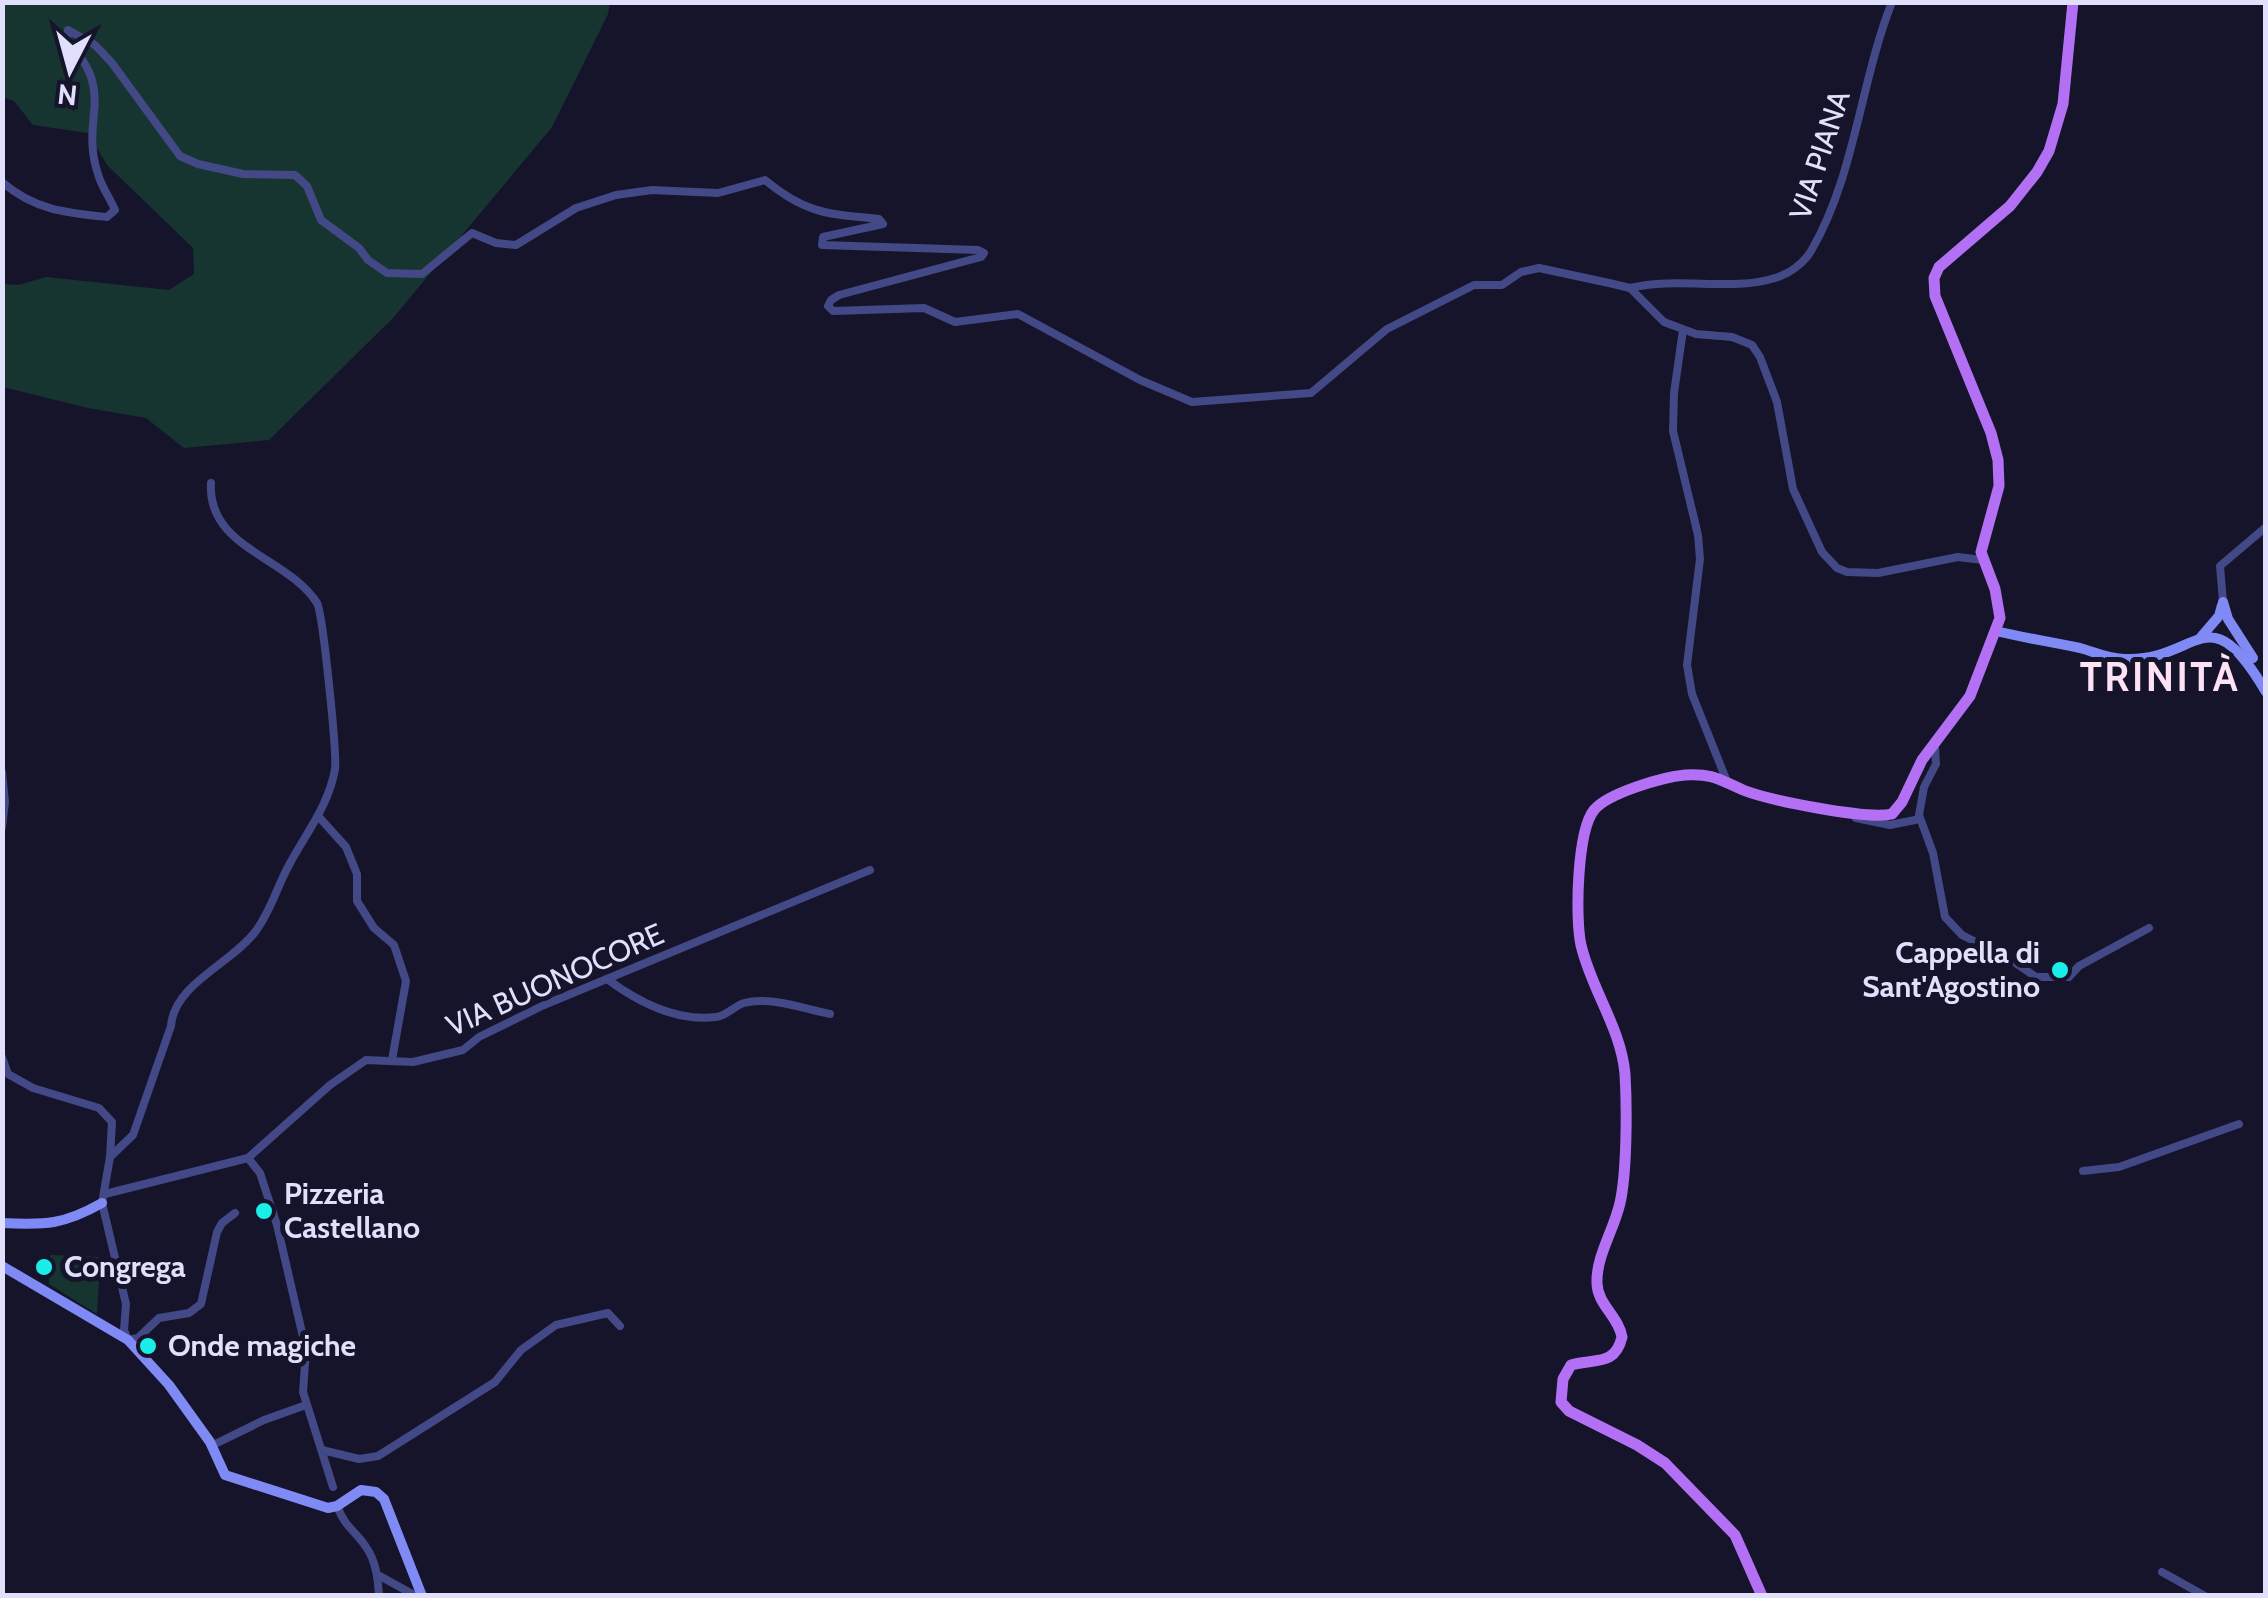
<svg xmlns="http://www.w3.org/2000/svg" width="2268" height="1598" font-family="Cabin,sans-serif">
<rect width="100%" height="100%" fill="#15142b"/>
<!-- green -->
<g fill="#173530">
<path d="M3 3H610L608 14 552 127 393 318 269 440 184 448 146 418 88 408 3 387 2 284 19 285 46 277 169 290 194 274 193 248 107 165 88 133 33 125 14 101 3 97Z"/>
<path d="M50 1255 100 1257 97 1314 49 1284Z"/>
</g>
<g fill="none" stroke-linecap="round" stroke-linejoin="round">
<!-- street -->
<g stroke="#434886" stroke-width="8">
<path d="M2 182C34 210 67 213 107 217L115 210C110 198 101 186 98 174 79 117 118 94 67 41L68 30 95 45 112 63 180 156 198 164 243 174 295 175 307 186 321 220 359 248 368 260 387 273 422 274 472 233 496 243 516 245 576 208 616 195 652 190 718 193 765 180C806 214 828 214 879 219L883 224 823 237 822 245 978 250 984 253 981 257 839 295 831 300 828 306 833 311 924 308 955 322 1018 314 1140 380 1192 402 1311 393 1387 329 1474 285H1502L1521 272 1539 268 1609 283 1630 288 1664 322 1696 334 1732 337 1752 345 1760 357 1777 402 1793 489 1822 552 1837 568 1847 572 1878 573 1958 557 1983 560"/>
<path d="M1630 288C1679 276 1731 292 1775 278 1789 274 1803 264 1811 251 1855 176 1860 83 1892 2"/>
<path d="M1683 330 1674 393 1673 431 1698 535 1700 559 1687 665 1692 694 1726 779"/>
<path d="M2223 602 2220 566 2266 527"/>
<path d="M1935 747 1936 764 1924 787 1919 815 1933 853 1945 917 1962 935 2008 958 2036 977H2069L2079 966 2149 928"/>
<path d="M2 772 5 802 2 827"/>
<path d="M319 817 346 847 357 874V901L374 928 394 945 406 981 392 1060"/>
<path d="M1856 818 1890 825 1920 819"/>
<path d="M607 979C638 1002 676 1022 716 1017 727 1016 734 1006 744 1003 770 996 804 1009 830 1014"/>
<path d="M2 1057 8 1074 33 1088 99 1108 112 1122 110 1157 102 1203 126 1304 124 1330 128 1340 138 1338 159 1318 189 1313 201 1304 217 1232 222 1223 235 1213"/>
<path d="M110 1157 133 1135 171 1026C174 984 231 964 255 932 270 913 277 887 289 865 306 833 329 805 335 769 337 753 323 614 317 603 288 557 207 548 211 483"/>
<path d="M248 1158 260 1173 277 1225 306 1350 303 1392 333 1487"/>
<path d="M2083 1171 2119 1167 2239 1124"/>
<path d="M105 1194 248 1158 330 1085 366 1060 413 1062 463 1050 479 1037 544 1005 870 870"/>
<path d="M211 1446 264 1420 306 1405"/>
<path d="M322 1450 359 1459 378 1456 495 1382 521 1350 556 1325 608 1313 620 1326"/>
<path d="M337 1506C346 1529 355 1530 366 1547 376 1561 378 1579 379 1596"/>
<path d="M2162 1572 2205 1596"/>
<path d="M378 1575 416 1596"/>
</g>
<!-- secondary -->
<g stroke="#7f8af5" stroke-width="10">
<path d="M2223 602 2228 619 2253 658"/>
<path d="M1996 631C2024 638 2052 642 2080 648 2095 652 2108 659 2125 659 2199 662 2207 591 2266 692"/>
<path d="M2201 637 2219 616 2222 605"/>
<path d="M2 1223C46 1225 63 1225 102 1203"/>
<path d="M2 1266 128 1340 169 1385 210 1442 225 1475 328 1508 337 1506 361 1490 376 1492 384 1499 422 1596"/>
</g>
<!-- primary -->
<path stroke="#b370f4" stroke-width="11" d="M1762 1596 1735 1535 1665 1463 1637 1445 1569 1411 1561 1402 1563 1379 1571 1365C1594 1358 1615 1367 1622 1337 1619 1317 1597 1304 1597 1283 1596 1256 1614 1230 1620 1203 1627 1172 1627 1107 1625 1074 1621 1028 1591 989 1581 945 1575 919 1577 831 1594 810 1608 793 1663 777 1685 775 1712 773 1720 780 1743 790 1768 800 1867 820 1892 814L1902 802 1922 760 1970 696 2000 618 1995 589 1981 552 1999 486 1998 460 1991 433 1935 296 1934 278 1939 267 2010 206 2037 172 2049 151 2063 104 2073 2"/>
</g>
<!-- markers -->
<g fill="#1bede9" stroke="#15142b" stroke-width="4">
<circle cx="2060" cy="970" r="10"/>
<circle cx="264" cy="1211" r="10"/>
<circle cx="44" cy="1267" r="10"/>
<circle cx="148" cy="1346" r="10"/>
</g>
<g text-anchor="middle" stroke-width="10" stroke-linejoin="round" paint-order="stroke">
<!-- street labels -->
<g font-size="30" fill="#e0e0fd" stroke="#15142b">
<text transform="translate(1820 155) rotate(-72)" y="10">VIA PIANA</text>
<text transform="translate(555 980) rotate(-24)" y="10">VIA BUONOCORE</text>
</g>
<!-- poi labels -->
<g font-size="30" font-weight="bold" fill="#e0e0fd" stroke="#15142b" text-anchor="start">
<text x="2040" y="963" text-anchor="end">Cappella di<tspan x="2040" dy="34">Sant'Agostino</tspan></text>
<text x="284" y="1204">Pizzeria<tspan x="284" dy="34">Castellano</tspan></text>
<text x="64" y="1277">Congrega</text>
<text x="168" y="1356">Onde magiche</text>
</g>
<!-- district labels -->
<g font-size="40" font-weight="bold" letter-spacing="2.5" fill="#fde2f6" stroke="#15142b">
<text x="2160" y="691">TRINITÀ</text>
</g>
</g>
<!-- border -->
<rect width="2268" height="1598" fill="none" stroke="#e0e0fd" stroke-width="10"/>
<!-- north arrow -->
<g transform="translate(70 70) rotate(186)" stroke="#15142b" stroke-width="8" paint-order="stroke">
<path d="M0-8L18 38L0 25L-18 38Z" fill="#e0e0fd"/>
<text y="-15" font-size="28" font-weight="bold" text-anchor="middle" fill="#e0e0fd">N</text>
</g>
</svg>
